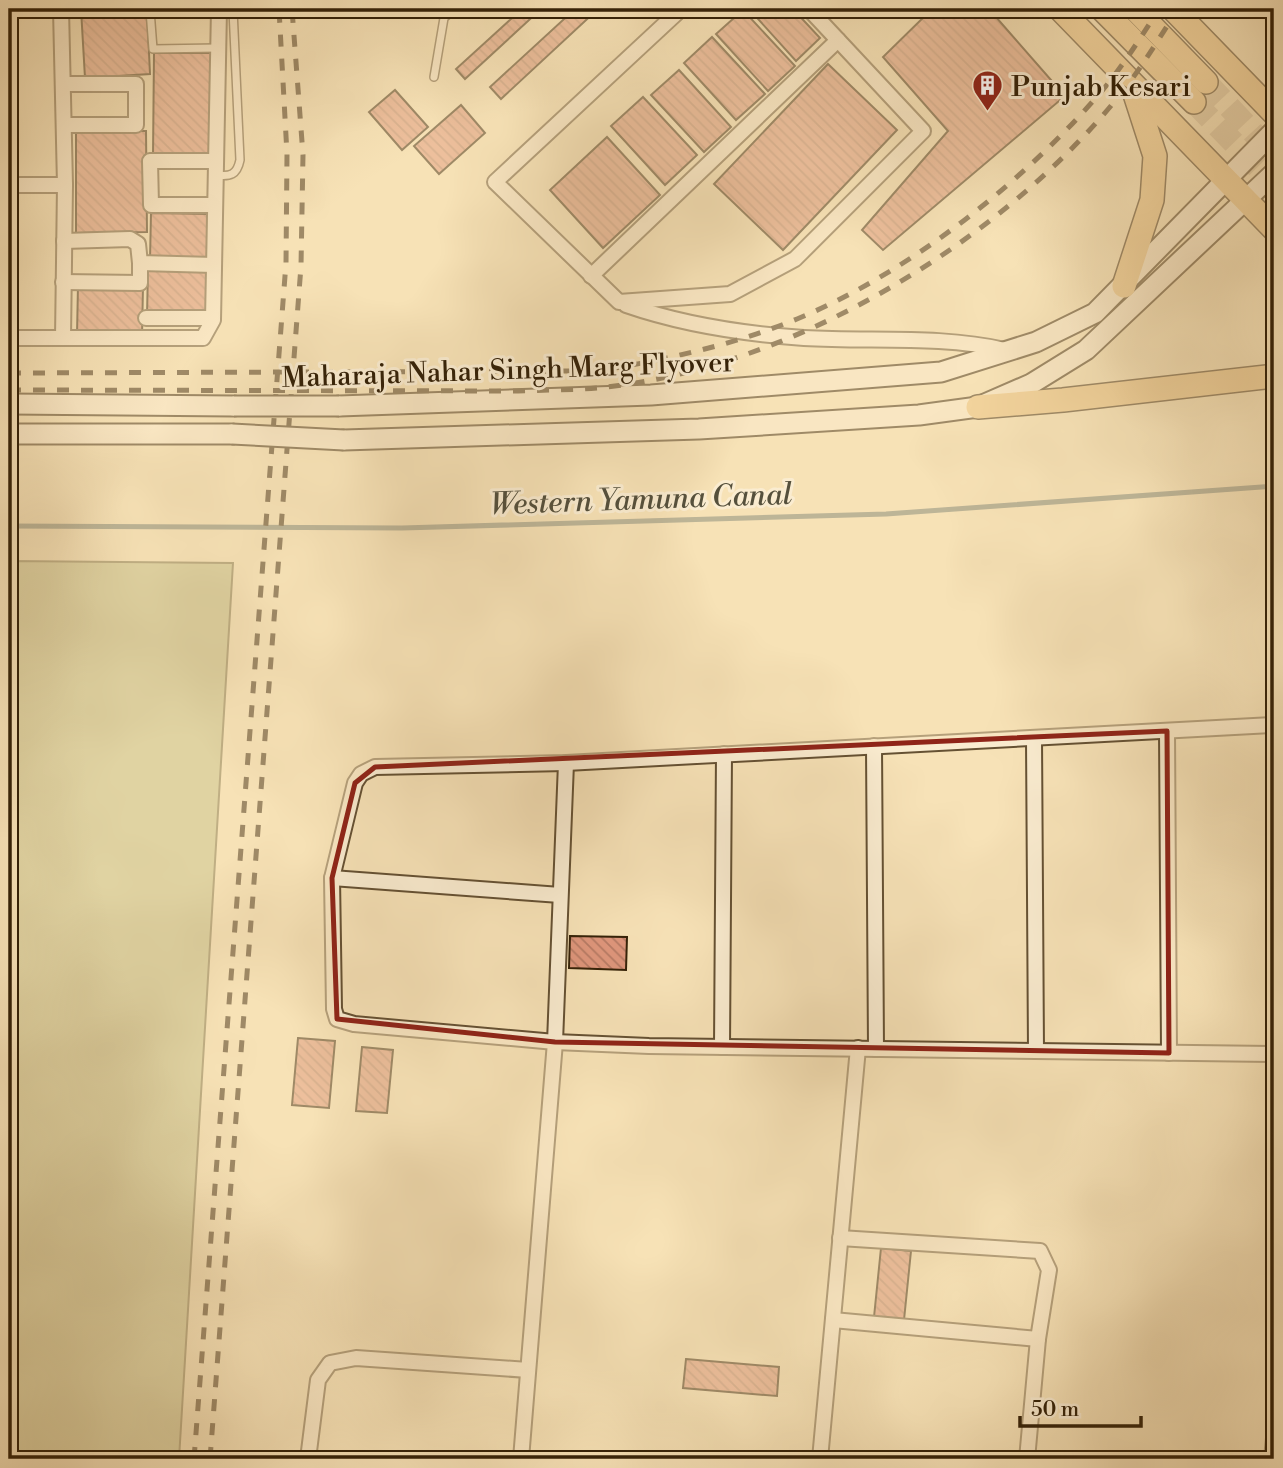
<svg xmlns="http://www.w3.org/2000/svg" width="1283" height="1468" font-family="'Libre Bodoni',serif">
<defs>
<pattern id="building-back-hatch" width="6" height="6" patternUnits="userSpaceOnUse" patternTransform="scale(1.75)"><rect width="6" height="6" fill="#df967c"/><path d="M-1 5l2 2M0 0l6 6M5-1l2 2" fill="none" stroke="#b67a64"/></pattern>
</defs>
<rect width="100%" height="100%" fill="#f7e2b7"/>
<filter id="stains"><feTurbulence type="fractalNoise" baseFrequency=".00286" numOctaves="4"/><feColorMatrix values="0 0 0 0 .2 0 0 0 0 .09 0 0 0 0 .02 0 0 0 .5 -.17"/></filter>
<radialGradient id="worn" r=".72"><stop offset=".6" stop-color="#630" stop-opacity="0"/><stop offset="1" stop-color="#630" stop-opacity=".3"/></radialGradient>
<!-- green -->
<path fill="#c3c189" stroke="#7c7148" stroke-width="2" d="M9 561 233 563 179 1459H9Z"/>
<g fill="none" stroke-linecap="round" stroke-linejoin="round">
<!-- stream -->
<path stroke="#757e72" stroke-width="5" d="M9 526 402 528 886 514 1274 486"/>
</g>
<!-- building -->
<g fill="url(#building-back-hatch)" stroke="#342107" stroke-width="2">
<path d="M81 9H147L150 74 85 78Z"/>
<path d="M522 9H541L465 79 456 69Z"/>
<path d="M575 9H598L501 99 490 87Z"/>
<path d="M749 9H793L820 38 796 61Z"/>
<path d="M932 9H989L1065 96 883 250 862 230 948 131 883 57Z"/>
<path d="M743 10 795 66 768 91 716 34Z"/>
<path d="M712 37 765 94 736 120 684 63Z"/>
<path d="M154 53H214V155L153 156Z"/>
<path d="M828 64 897 130 783 250 714 184Z"/>
<path d="M679 70 731 127 704 152 651 95Z"/>
<path d="M395 90 428 127 402 150 369 112Z"/>
<path d="M643 97 697 155 665 185 611 126Z"/>
<path d="M461 105 485 133 439 174 414 146Z"/>
<path d="M76 131H146L147 232 76 233Z"/>
<path d="M607 137 660 195 603 248 550 190Z"/>
<path d="M151 213 210 214V261L150 260Z"/>
<path d="M148 269H211V316H147Z"/>
<path d="M78 285 143 286 142 337 77 335Z"/>
<path d="M570 936 627 937 626 970 569 968Z"/>
<path d="M298 1038 335 1041 329 1108 292 1105Z"/>
<path d="M362 1047 393 1050 387 1113 356 1111Z"/>
<path d="M881 1248 911 1251 904 1320 874 1317Z"/>
<path d="M686 1359 779 1367 777 1396 683 1388Z"/>
</g>
<g fill="none" stroke-linecap="round" stroke-linejoin="round">
<!-- primary-tunnel -->
<g stroke="#d0bb94" stroke-width="23" stroke-dasharray="23 11" stroke-linecap="butt">
<path d="M1206 82 1274 155"/>
<path d="M1194 102 1274 184"/>
</g>
<defs>
<g id="service">
<path d="M217 48 153 49 150 10 233 12"/>
<path d="M434 77 444 18 454 9"/>
<path d="M216 175C230 177 237 175 240 160L233 10"/>
</g>
<g id="minor">
<path d="M61 9 65 185 63 338"/>
<path d="M681 9 495 182 619 302 730 294 795 259 923 131 809 9"/>
<path d="M63 84H136V125H64"/>
<path d="M9 185H65"/>
<path d="M215 205H151L150 161H215"/>
<path d="M64 241 130 239 138 244 140 263 214 265"/>
<path d="M591 276 838 40"/>
<path d="M63 282 140 283V263"/>
<path d="M626 305C681 324 745 334 804 338 871 342 940 335 1005 350"/>
<path d="M146 318H213"/>
<path d="M9 338H203L213 320 219 9"/>
<path d="M1274 725 566 763 375 767 361 774 355 783 332 878 334 1009 337 1019 354 1024 555 1042 649 1046 1274 1054"/>
<path d="M1167 731 1169 1053"/>
<path d="M1034 738 1036 1051"/>
<path d="M874 746 876 1049"/>
<path d="M332 878 560 895"/>
<path d="M722 1047 724 754"/>
<path d="M840 1238 1040 1251 1049 1270 1038 1339 1027 1459"/>
<path d="M833 1320 1038 1339"/>
<path d="M308 1459 318 1380 330 1363 356 1358 528 1370"/>
<path d="M521 1459 555 1042 566 763"/>
<path d="M820 1459 858 1048"/>
<path d="M1272 1459 1274 1438"/>
</g>
<g id="secondary">
<path d="M9 404 234 406"/>
<path d="M339 406 651 395 941 372 1036 342 1095 313 1274 131"/>
<path d="M9 434H232"/>
<path d="M344 440 699 429 919 415 978 407 1031 384 1086 350 1274 173"/>
</g>
<g id="primary">
<path d="M1060 9 1274 229"/>
<path d="M1102 9 1194 102"/>
<path d="M1135 9 1206 82"/>
<path d="M1173 9 1274 113"/>
<path d="M1124 286 1152 200 1155 156 1134 91"/>
<path d="M978 407 1063 400 1274 376"/>
</g>
</defs>
<!-- service casing -->
<use href="#service" stroke="#655133" stroke-width="10"/>
<!-- minor casing -->
<use href="#minor" stroke="#655133" stroke-width="18"/>
<!-- secondary casing -->
<use href="#secondary" stroke="#342107" stroke-width="23"/>
<!-- primary casing -->
<use href="#primary" stroke="#342107" stroke-width="26"/>
<!-- service -->
<use href="#service" stroke="#faecd0" stroke-width="7"/>
<!-- minor -->
<use href="#minor" stroke="#faecd0" stroke-width="14"/>
<!-- secondary -->
<use href="#secondary" stroke="#faecd0" stroke-width="19"/>
<!-- primary -->
<use href="#primary" stroke="#ecc17c" stroke-width="23"/>
<!-- rail -->
<g stroke="#342107" stroke-width="5" stroke-dasharray="12 12" stroke-linecap="butt">
<path d="M9 373 597 371C665 360 733 345 797 319 908 273 1023 183 1101 92 1123 66 1141 37 1159 9"/>
<path d="M9 390 518 391C545 390 572 390 598 388 787 370 995 246 1115 101 1139 72 1158 40 1178 9"/>
<path d="M194 1459 286 263 287 154 279 9"/>
<path d="M210 1459 301 266 303 155 292 9"/>
</g>
<defs>
<g id="secondary-bridge">
<path d="M234 406H339"/>
<path d="M232 434 344 440"/>
</g>
</defs>
<!-- secondary-bridge casing -->
<use href="#secondary-bridge" stroke="#342107" stroke-width="23" stroke-linecap="butt"/>
<!-- secondary-bridge -->
<use href="#secondary-bridge" stroke="#faecd0" stroke-width="19"/>
</g>
<!-- marked area -->
<path d="M0 0H1283V1468H0ZM1167 731 1169 1053 555 1042 337 1019 332 878 355 783 375 767Z" fill="#f7e2b7" fill-opacity=".55" fill-rule="evenodd"/>
<path fill="none" stroke="#8f2418" stroke-width="5" stroke-linejoin="round" d="M1167 731 1169 1053 555 1042 337 1019 332 878 355 783 375 767Z"/>
<!-- icons -->
<defs>
<symbol id="building-pin" viewBox="-11 -11 22 30"><path d="M0 17L-7.5 6A9.5 9.5 0 1 1 7.5 6Z" fill="#8f2418" stroke="#faecd0"/><path d="M-4-6H4V6H1V3H-1V6H-4ZM-2.5-4.3h1.7v1.8h-1.7ZM.8-4.3h1.7v1.8H.8ZM-2.5-1h1.7V.8h-1.7ZM.8-1h1.7V.8H.8Z" fill="#fff"/></symbol>
</defs>
<g fill-rule="evenodd">
<use href="#building-pin" x="970" y="68" width="35" height="47"/>
</g>
<g text-anchor="middle" stroke-width="6" stroke-linejoin="round" paint-order="stroke">
<!-- poi labels -->
<g font-size="28" fill="#342107" stroke="#faecd0" text-anchor="start">
<text x="1011" y="96">Punjab Kesari</text>
</g>
<!-- street labels -->
<g font-size="28" fill="#342107" stroke="#faecd0">
<text transform="translate(508 369) rotate(-2)" y="10">Maharaja Nahar Singh Marg Flyover</text>
</g>
<!-- water labels -->
<g font-size="30" font-style="italic" fill="#55503c" stroke="#faecd0">
<text transform="translate(641 499) rotate(-2)" y="10">Western Yamuna Canal</text>
</g>
</g>
<!-- margin -->
<rect width="1283" height="1468" fill="none" stroke="#f7e2b7" stroke-width="35"/>
<rect x="10" y="10" width="1262" height="1447" fill="none" stroke="#342107" stroke-width="3.5"/>
<rect x="18" y="18" width="1248" height="1433" fill="none" stroke="#342107" stroke-width="2"/>
<!-- scale -->
<path d="M1020 1416v10h121v-10" fill="none" stroke="#342107" stroke-width="3.5"/>
<text x="1031" y="1416" font-size="21" fill="#342107" stroke="#faecd0" stroke-width="5" paint-order="stroke">50 m</text>
<rect width="100%" height="100%" filter="url(#stains)"/>
<rect width="100%" height="100%" fill="url(#worn)"/>
</svg>
